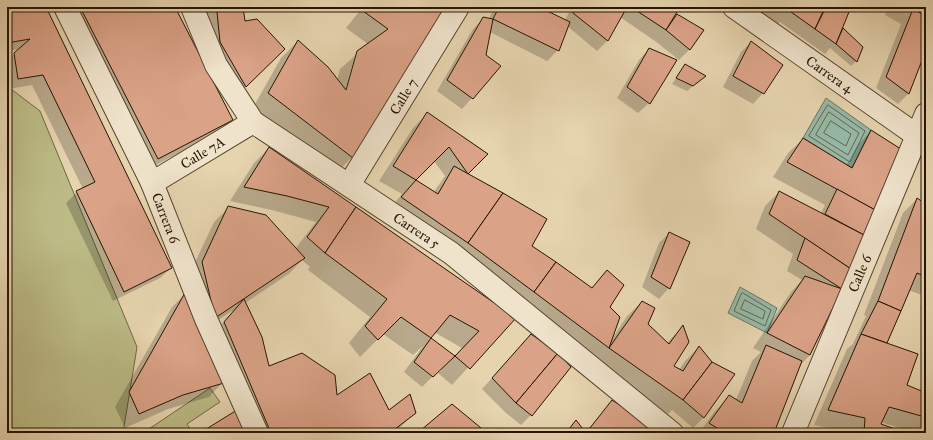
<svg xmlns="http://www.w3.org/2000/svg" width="933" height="440" font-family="'IM FELL Great Primer',serif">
<rect width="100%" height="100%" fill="#e6d4af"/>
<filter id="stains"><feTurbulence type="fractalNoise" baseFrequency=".005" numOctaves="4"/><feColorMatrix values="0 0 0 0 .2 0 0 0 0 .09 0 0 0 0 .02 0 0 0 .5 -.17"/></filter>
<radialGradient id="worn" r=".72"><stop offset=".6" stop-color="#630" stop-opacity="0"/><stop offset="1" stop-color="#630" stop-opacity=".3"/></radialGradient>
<!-- green -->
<g fill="#bcbb86" stroke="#726844">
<path d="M7 86 40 111 137 347 123 433H7Z"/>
<path d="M210 388 220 402 187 424 193 433H143Z"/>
</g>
<!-- water -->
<g fill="#97b9a6" stroke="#6a7764">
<path d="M826 98 871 130 852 168 803 138Z"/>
<path d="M740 287 777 308 767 333 728 313Z"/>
</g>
<!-- shadow -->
<g fill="#0003" fill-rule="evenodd">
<path d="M7 7H45L171 268 160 278 113 301 66 203 77 192 83 189 32 85 8 89 7 61 20 49 7 51Z"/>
<path d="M65 7H174L232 120 221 131 148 169Z"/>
<path d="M198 7H247L243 9 244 22 284 49 235 97Z"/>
<path d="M363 7H446L352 157 335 175 251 111 281 58 298 41 337 80 340 69 368 44 346 28ZM358 53 346 95H344L355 56Z"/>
<path d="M494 7H537L565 21 571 7H679L671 21 677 15 703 31 689 50 679 60 655 41 620 17 607 41 597 51 567 26 558 50 547 61 490 32 472 98 462 109 437 91 473 29 484 18 489 19Z"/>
<path d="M746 7H850L839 33 843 29 862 47 856 61 851 66 830 48 825 54 780 22 776 26Z"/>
<path d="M888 7H926V48L908 94 898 104 876 88 901 24 885 15Z"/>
<path d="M751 42 763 93 753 104 723 87 741 52Z"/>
<path d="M649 49V103L638 113 617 98 639 60Z"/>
<path d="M685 65 699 81 687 91 672 84Z"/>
<path d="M427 114 487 154 467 174 531 246 591 289 608 271 612 339 627 316 642 302 646 324 667 343 682 327 672 366 679 370 685 361 699 347 711 362 733 375 703 418 693 428 672 410 668 414 594 363 387 212 402 194 379 181 413 128ZM434 161 445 176 433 193 415 180Z"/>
<path d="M871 131 863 234 850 268 810 355 800 365 773 433H699L715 411 729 397 736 400 752 361 761 352 753 348 791 292 802 280 787 271 793 254 756 229 765 206 779 192 821 213 825 205 773 177 788 153 803 139 846 166 857 146Z"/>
<path d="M269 148 514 318 452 385 438 373 442 370 440 369 422 387 404 372 423 346 413 355 383 334 360 357 349 343 370 317 308 270 310 267 302 260 290 273 245 303 269 368 336 397 389 411 415 413 397 430 394 433H202L237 411 224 381 209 397 168 409 125 428 115 407 172 307 186 293 188 277 214 222 229 207 295 249 316 222 272 210 230 201 254 163ZM232 311H233L206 342 202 331ZM434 332 462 348 454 357 429 338Z"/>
<path d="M917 199 926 205V292L922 295 908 290 885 344 906 385 926 395V433L913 427 909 431 880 422 879 424 890 433H851L814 425 847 349 853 344 866 316 864 315 903 213Z"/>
<path d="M669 233V288L659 299 642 287 659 243Z"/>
<path d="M926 296V311L920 309Z"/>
<path d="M531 335V415L521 425 506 413 482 389Z"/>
<path d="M612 401 653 433H566H585Z"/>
<path d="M826 430 834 433H823Z"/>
</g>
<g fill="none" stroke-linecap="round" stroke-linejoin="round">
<!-- shore -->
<g stroke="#5f6654" stroke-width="1">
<path d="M828 105 865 131 850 162 809 136Z"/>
<path d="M829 112 859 133 848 155 816 135Z"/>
<path d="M831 121 851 134 846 146 824 133Z"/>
<path d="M743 293 771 310 765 326 734 311 741 294Z"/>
<path d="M745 300 765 311 763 319 741 309Z"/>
</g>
</g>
<!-- building -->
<g fill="#daa287" stroke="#271402">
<path d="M7 7H46L172 268 124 292 76 191 95 182 43 75 18 79 14 53 30 39 7 43Z"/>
<path d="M80 7H175L233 120 158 159Z"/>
<path d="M214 7H243L245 21 257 19 285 49 246 87 220 42 217 12Z"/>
<path d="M365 7H447L353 158 268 93 298 40 328 67 346 90 357 51 388 29 363 11Z"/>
<path d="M499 7H539L570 22 559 51 493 19Z"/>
<path d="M576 7H627L608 41 573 13Z"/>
<path d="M631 7H680L666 30Z"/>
<path d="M795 7H825L815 29 791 12Z"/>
<path d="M826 7H851L836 44 815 29Z"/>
<path d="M912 7H926V15Z"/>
<path d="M913 9 926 16V50L909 94 886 77Z"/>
<path d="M677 14 704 30 690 50 666 30Z"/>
<path d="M483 17 493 19 486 55 501 66 473 99 447 80Z"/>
<path d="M843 28 863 47 857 62 836 44Z"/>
<path d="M751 41 783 65 764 94 733 76Z"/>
<path d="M649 48 677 60 650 104 627 87Z"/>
<path d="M685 64 706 76 693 86 676 78Z"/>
<path d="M427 112 488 154 468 174 449 147 416 180 393 166Z"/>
<path d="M871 130 904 151 877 211 787 162 803 138 852 168Z"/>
<path d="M269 147 356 207 325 253 307 237 329 207 287 196 244 187Z"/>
<path d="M454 166 503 193 468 243 401 197 416 180 438 194Z"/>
<path d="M837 189 877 211 864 235 825 214Z"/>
<path d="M779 191 864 235 851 269 769 214Z"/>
<path d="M503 193 547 219 532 246 556 262 534 292 468 243Z"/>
<path d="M917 198 926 204V277L917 273 901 311 878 301Z"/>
<path d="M228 206 266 215 305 258 215 318 202 262Z"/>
<path d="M356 207 516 318 470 369 455 356 479 331 450 315 431 338 401 317 378 340 365 326 387 299 325 253Z"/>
<path d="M669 232 690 242 670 289 651 277Z"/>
<path d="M805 238 851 269 842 289 797 260Z"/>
<path d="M556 262 592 288 607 270 624 285 610 307 620 317 609 348 534 292Z"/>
<path d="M805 276 842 289 810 355 767 333Z"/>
<path d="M186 291 224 383 183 395 139 414 129 392Z"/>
<path d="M244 299 262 337 269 366 302 353 335 375 337 395 370 373 389 410 410 394 416 413 390 433H271L224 322Z"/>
<path d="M642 301 655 308 648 324 669 344 683 325 689 342 674 366 683 371 699 346 712 362 683 400 609 348Z"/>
<path d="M878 301 901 311 887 343 861 334Z"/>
<path d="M531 334 558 353 516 403 492 378Z"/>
<path d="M861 334 918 354 907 385 926 393 925 417 889 407 881 424 895 429 892 433H866L864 432 865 418 828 410Z"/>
<path d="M431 338 455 356 433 377 414 362Z"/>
<path d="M766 345 802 361 774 433H725L709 423 729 395 742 403Z"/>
<path d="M558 353 571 367 532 416 516 403Z"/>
<path d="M712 362 735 374 704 418 683 400Z"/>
<path d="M612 400 633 414 654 433H586Z"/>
<path d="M452 404 481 428 477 433H424L421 430Z"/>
<path d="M237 410 246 433 203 431Z"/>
<path d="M576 420 586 433H566Z"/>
</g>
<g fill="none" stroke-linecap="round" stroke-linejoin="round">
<defs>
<g id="minor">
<path id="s1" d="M65 7 152 183 206 319 257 433"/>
<path id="s2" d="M192 7 216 65 253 122 451 253 672 433"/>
<path id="s3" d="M734 7 926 142"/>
<path id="s4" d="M152 183 253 122"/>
<path id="s5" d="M349 185 458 7"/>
<path id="s6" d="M793 433 926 114"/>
</g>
</defs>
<!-- minor casing -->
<use href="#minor" stroke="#57442d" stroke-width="24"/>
<!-- minor -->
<use href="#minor" stroke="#efe3cb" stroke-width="22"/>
</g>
<g text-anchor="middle" stroke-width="3.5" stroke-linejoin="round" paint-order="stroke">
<!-- street labels -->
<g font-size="14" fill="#271402" stroke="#efe3cb">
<text dy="5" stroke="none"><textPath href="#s3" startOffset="117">Carrera 4</textPath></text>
<text dy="5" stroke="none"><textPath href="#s5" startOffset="104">Calle 7</textPath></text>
<text dy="5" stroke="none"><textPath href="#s4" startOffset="59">Calle 7A</textPath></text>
<text dy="5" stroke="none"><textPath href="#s1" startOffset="234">Carrera 6</textPath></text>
<text dy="5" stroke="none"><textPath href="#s2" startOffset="327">Carrera 5</textPath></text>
<text dy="5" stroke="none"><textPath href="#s6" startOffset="173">Calle 6</textPath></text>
</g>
</g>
<!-- margin -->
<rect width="933" height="440" fill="none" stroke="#e6d4af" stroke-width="24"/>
<rect x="8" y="8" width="917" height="424" fill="none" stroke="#271402" stroke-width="2"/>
<rect x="12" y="12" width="909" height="416" fill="none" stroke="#271402"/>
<rect width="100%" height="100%" filter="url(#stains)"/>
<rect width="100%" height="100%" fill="url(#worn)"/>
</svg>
